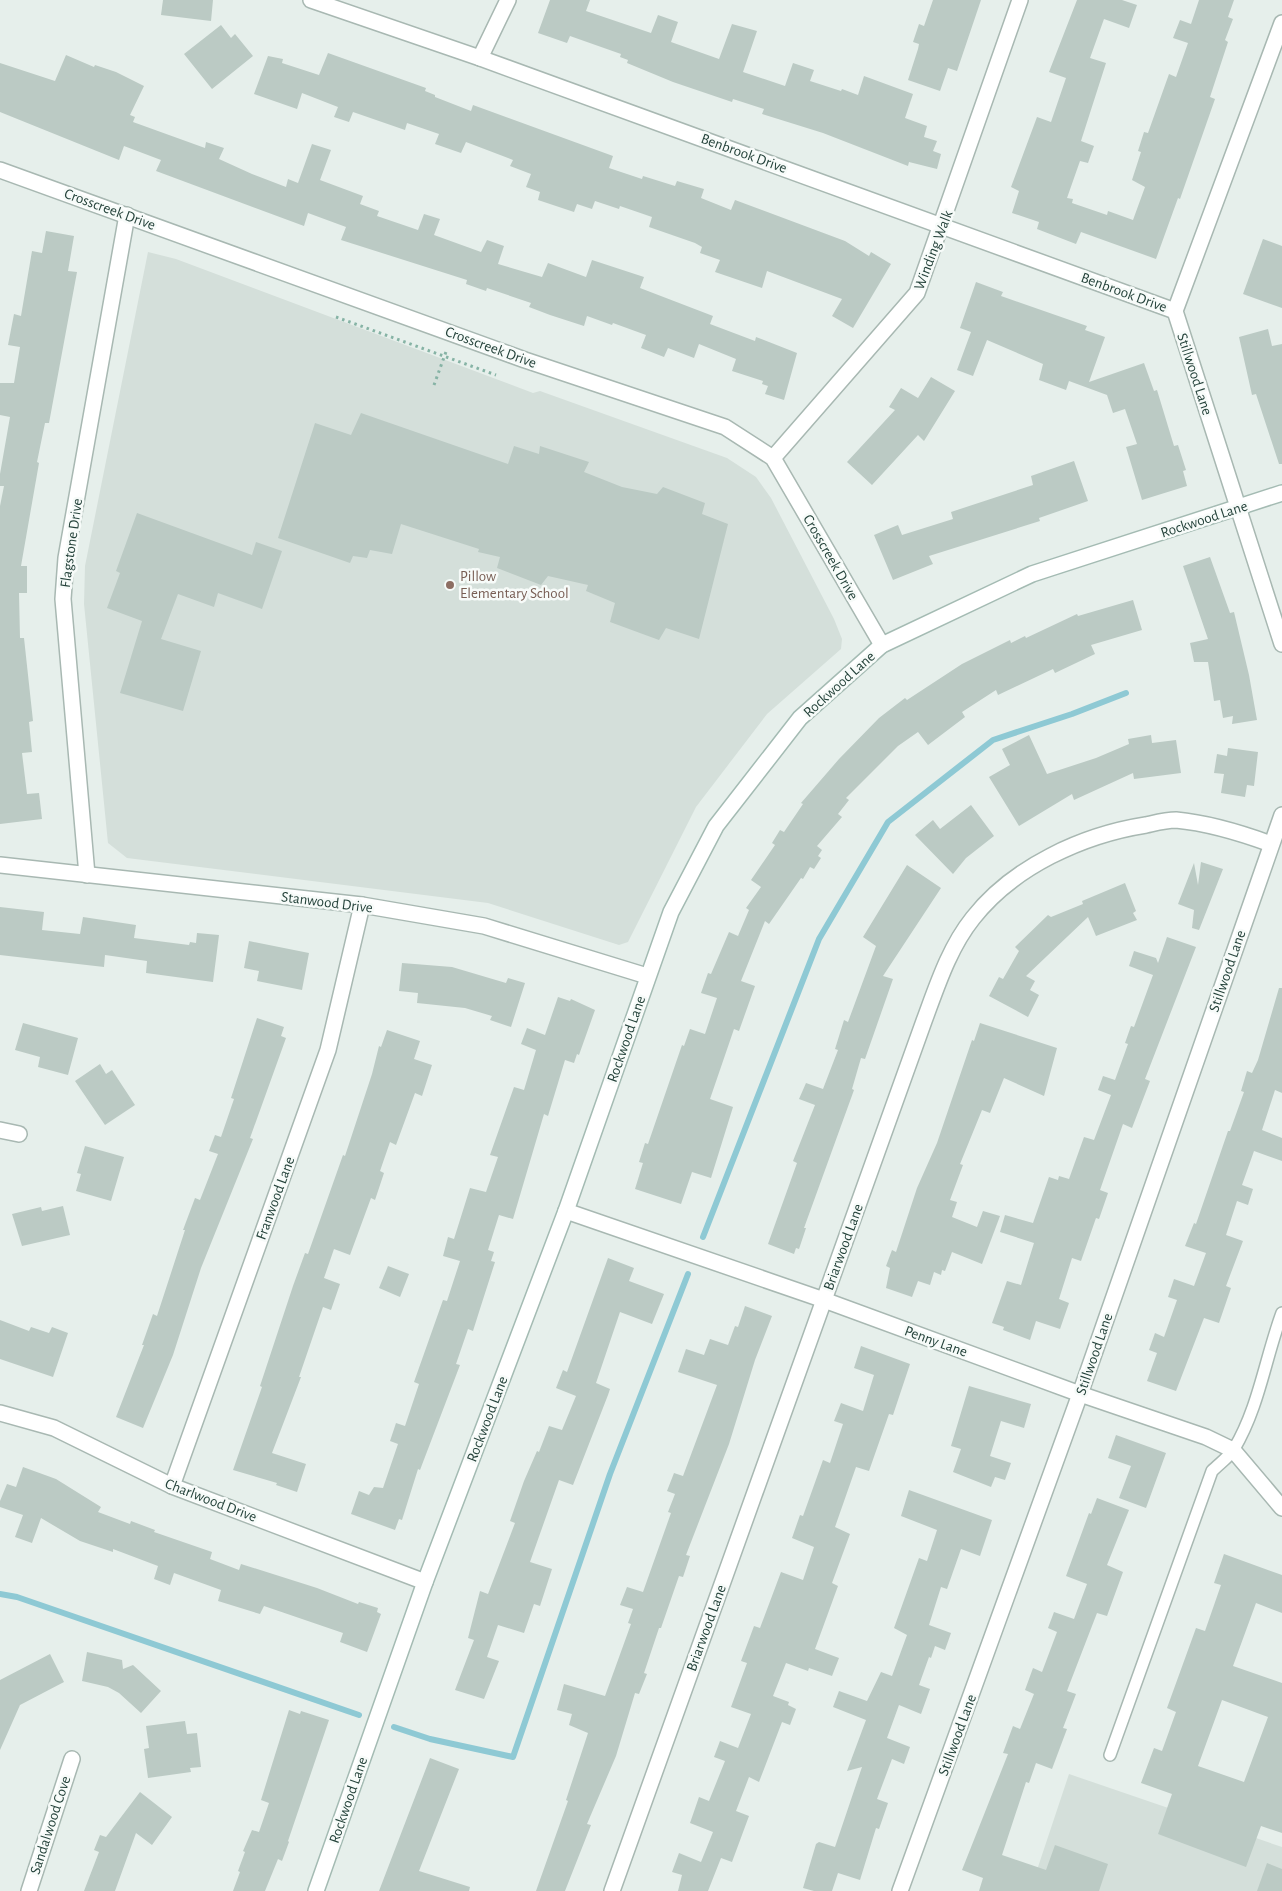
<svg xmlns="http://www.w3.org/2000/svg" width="1282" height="1891" font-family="'Alegreya Sans',sans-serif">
<rect width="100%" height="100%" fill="#e6efeb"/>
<!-- built -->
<g fill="#d4dfda">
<path d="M148 252 176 259 533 393 540 391 727 458 756 477 771 498 834 619 842 639 841 649 767 714 696 807 628 942 619 945 488 903 127 858 108 843 84 604 85 566Z"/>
<path d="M1069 1774 1282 1847V1891H1030Z"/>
</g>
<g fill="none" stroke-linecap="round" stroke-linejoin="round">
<!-- stream -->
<g stroke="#8ec9d4" stroke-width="6">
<path d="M703 1237 819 939 888 822 993 740 1072 714 1126 693"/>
<path d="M0 1594 17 1597 359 1715"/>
<path d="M394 1727 430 1739 513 1757 610 1474 688 1274"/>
</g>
</g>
<!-- building -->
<g fill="#bbcac4" fill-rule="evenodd">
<path d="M163 0H213L211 21 161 15Z"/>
<path d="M550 0H590L586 11 651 33 658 15 678 22 671 42 719 59 732 24 757 31 743 72 785 86 793 63 814 70 810 81 841 91 842 89 858 95 864 76 913 94 905 118 927 126 924 137 937 141 933 151 941 154 937 169 909 162 908 166 823 133 762 114 764 109 733 99 732 102 673 82 627 63 628 60 620 57 621 54 570 36 567 43 538 33Z"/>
<path d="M933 0H981L957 71 948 68 940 91 908 80 918 49 919 44 913 42 919 24 924 26Z"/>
<path d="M1077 0H1122L1137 5 1129 28 1104 19 1090 58 1106 63 1081 141 1094 146 1088 163 1080 161 1067 198 1073 199 1072 203 1107 215 1108 211 1133 220 1145 187 1132 180 1141 152 1138 151 1144 132 1148 133 1169 74 1176 77 1188 43 1173 38 1180 20 1191 24 1199 0H1234L1228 17 1233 19 1225 40 1228 42 1210 97 1215 99 1180 199 1178 198 1156 259 1081 232 1076 244 1037 229 1039 222 1012 213 1019 191 1011 187 1037 117 1051 122 1066 78 1049 72Z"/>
<path d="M221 25 231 38 235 34 253 56 212 89 184 54Z"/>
<path d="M328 53 426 88 425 91 435 95V97L471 111 473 105 613 156 609 168 642 179 643 176 675 186 677 181 704 189 701 198 731 210 735 200 845 241 869 256 871 252 891 264 853 328 832 316 842 299 767 271 762 288 715 272 720 260 700 253 702 247 695 243 649 227 652 217 620 206 619 209 595 201 592 209 577 204 574 212 538 200 540 192 526 187 531 174 510 166 513 160 466 142 461 153 435 144 439 134 407 123 405 130 353 112 349 122 334 117 338 107 302 93 297 109 254 94 268 56 283 59 282 63 319 75Z"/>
<path d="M66 55 94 67 95 65 116 72 144 86 130 115 135 117 133 122 205 148 206 142 224 148 219 159 252 174 286 187 288 179 298 183 312 144 331 150 320 180 363 196 360 204 379 211 377 216 418 230 424 214 440 219 434 235 481 252 487 240 504 246 498 264 542 277 548 263 586 277 592 260 644 277 640 288 713 316 710 324 755 341 756 337 797 353 784 400 765 394 768 386 762 384 763 381 732 371 736 359 699 344 694 358 668 348 664 357 641 348 646 335 613 323 612 325 587 316 584 326 550 315 529 307 531 303 487 288 486 291 466 284 467 280 341 240 346 227 308 213 304 226 156 171 161 160 124 146 119 160 0 112V63L55 81Z"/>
<path d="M46 231 74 236 68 271 77 272 49 423H45L37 462 39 463 21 566H27V593H19L20 638H24L33 721 29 722 32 752 22 753 27 794 39 793 42 819 0 824V506L4 486H0V474L10 417 0 415V383H14L20 347 8 345 14 314 21 316 32 251 42 253Z"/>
<path d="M1263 239 1282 246V308L1243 294Z"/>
<path d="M976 282 1003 292 1001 296 1087 326 1085 330 1105 337 1089 382 1144 363 1154 391 1157 390 1174 446 1178 445 1186 470 1183 471 1187 486 1142 500 1126 447 1137 444 1125 409 1113 413 1107 395 1069 381 1066 390 1039 380 1043 364 987 340 973 376 957 370 971 332 960 328Z"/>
<path d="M1268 329 1272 346 1282 344V464H1279L1256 394 1252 395 1239 337Z"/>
<path d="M931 377 955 391 924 441 918 435 872 485 847 462 895 410 889 407 901 388 918 398Z"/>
<path d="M361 413 508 464 514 446 539 454 540 446 589 462 584 472 622 487 657 494 663 487 705 503 702 514 728 524 699 639 666 628 659 640 610 622 615 603 586 591 588 585 548 576 541 585 497 568 500 557 478 552 479 549 401 524 392 554 370 550 367 558 353 556 350 563 278 538 315 423 351 435Z"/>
<path d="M1074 461 1088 501 1039 518 1040 521 929 556 933 564 893 580 874 535 898 525 902 535 953 519 951 512 1033 485 1031 476Z"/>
<path d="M137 513 252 555 256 542 282 551 262 609 218 593 214 607 178 594 161 639 201 651 183 711 120 693 142 621 107 608 120 573 116 571Z"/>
<path d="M1210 557 1230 613 1234 612 1249 675 1257 720 1232 724 1233 716 1223 718 1220 700 1214 701 1208 662H1194L1190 643 1208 639 1183 566Z"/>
<path d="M1133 600 1142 630 1091 645 1095 654 1055 673 1053 669 998 695 996 690 962 712 965 717 928 745 918 732 898 746 846 798 849 800 838 814 842 817 817 846 822 850 818 856 821 858 814 869 810 867 803 879 801 878 769 924 765 921 741 981 755 986 739 1031 734 1029 710 1099 733 1107 711 1178 692 1172 681 1204 635 1189 643 1163 639 1162 645 1143 648 1144 682 1045 684 1046 690 1029 705 1034 717 998 701 993 708 973 711 974 729 932 738 936 749 910 746 908 761 887 751 880 775 845 772 843 780 830 784 832 803 804 801 803 839 759 879 718 905 698 907 700 962 664 1010 640 1011 643 1025 636 1026 638 1077 614 1078 616Z"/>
<path d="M1029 735 1047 774 1096 758 1129 744 1128 739 1151 735 1152 743 1176 740 1181 773 1134 779 1133 773 1074 800 1072 794 1019 826 989 777 1010 765 1002 749Z"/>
<path d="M1228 748 1258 752 1254 786 1247 785 1245 797 1221 793 1224 774 1214 773 1217 754 1227 756Z"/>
<path d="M971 805 994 836 966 858 953 874 915 835 933 820 940 829Z"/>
<path d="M1201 862 1223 869 1199 930 1192 928 1194 910 1178 904 1194 863 1198 885Z"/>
<path d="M907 865 941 888 883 976 893 979 865 1059 861 1058 852 1089 854 1090 804 1228H806L799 1249 796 1248 794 1254 768 1244 797 1163 793 1161 815 1105 799 1099 806 1083 823 1089 838 1050 835 1049 844 1020 848 1022 876 946 863 937Z"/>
<path d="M1125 883 1136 911 1133 913 1137 920 1096 936 1088 917 1026 976 1035 981 1030 990 1039 995 1028 1017 989 996 999 977 1003 979 1019 951 1015 947 1048 915 1051 917 1083 904 1082 901Z"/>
<path d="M0 907 44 912 42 930 80 934 83 917 136 925 134 938 189 945 190 942 196 943 197 933 219 935 213 982 146 973 147 961 105 955 104 967 0 955Z"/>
<path d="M1167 937 1196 947 1145 1079 1150 1081 1132 1128 1123 1124 1100 1190 1108 1193 1099 1219 1096 1218 1081 1261 1072 1258 1059 1299 1069 1303 1060 1329 1036 1321 1030 1340 1003 1330 1004 1327 992 1323 1007 1281 1021 1285 1034 1243 1000 1232 1005 1215 1033 1223 1049 1177 1058 1180 1059 1176 1069 1179 1084 1137 1094 1140 1111 1095 1098 1090 1103 1076 1115 1080 1128 1044 1125 1043 1131 1026 1134 1027 1153 975 1129 966 1134 951 1156 958 1158 963Z"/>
<path d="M249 941 309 953 302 990 257 981 259 971 244 968Z"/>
<path d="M402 963 452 967 506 983 508 978 525 983 511 1027 490 1020 492 1016 465 1008 417 1003 418 993 399 991Z"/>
<path d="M1279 988H1282V1093L1275 1090 1262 1130 1282 1138V1161L1254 1151 1242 1185 1253 1189 1248 1205 1237 1201 1226 1235 1243 1241 1226 1286 1231 1288 1219 1323 1204 1318 1176 1391 1147 1381 1157 1353 1149 1350 1155 1333 1164 1337 1177 1300 1168 1297 1174 1279 1194 1286 1206 1253 1185 1246 1194 1223 1196 1224 1228 1131H1230L1244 1092 1241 1091 1247 1071 1252 1073 1258 1060Z"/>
<path d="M558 997 570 1001 571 999 595 1010 579 1055 577 1054 574 1063 565 1060 548 1116 544 1114 513 1219 499 1215 488 1250 494 1252 491 1261 495 1262 479 1312 473 1331 468 1329 456 1364 460 1365 420 1470 418 1469 402 1520 399 1519 395 1530 351 1514 359 1491 369 1495 374 1487 383 1488 398 1444 390 1441 396 1423 405 1426 419 1384 414 1382 443 1300 447 1301 460 1261 443 1256 448 1237 454 1239 470 1188 486 1192 498 1157 490 1155 514 1087 524 1090 536 1050 521 1044 527 1028 545 1035Z"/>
<path d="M257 1018 284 1027 281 1036 286 1038 250 1138 253 1139 201 1268 173 1355 143 1428 116 1417 144 1345H142L153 1314 157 1316 185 1230H183L195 1198 200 1200 218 1154 209 1151 215 1135 221 1137 234 1099 231 1098Z"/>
<path d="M23 1023 78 1038 68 1075 38 1067 40 1057 15 1050Z"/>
<path d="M980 1023 1057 1048 1044 1096 1004 1078 990 1113 982 1110 960 1164 963 1165 950 1200 957 1202 952 1217 977 1227 983 1211 1000 1216 982 1264 952 1252 945 1271 942 1270 941 1275 934 1272 930 1285 918 1281 912 1297 886 1288 890 1268 886 1266 892 1250 896 1252 917 1188 937 1143 972 1040 974 1041Z"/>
<path d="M387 1030 420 1041 414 1059 432 1065 422 1096 415 1093 396 1145 390 1142 380 1171 384 1173 375 1200 371 1198 350 1255 334 1249 324 1278 340 1284 331 1310 323 1307 299 1377H301L272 1453 306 1464 297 1492 276 1485 277 1483 233 1470 262 1387 260 1386 293 1286 305 1253 308 1254 343 1155 345 1156 372 1074 379 1046 381 1047Z"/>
<path d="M100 1064 106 1074 112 1070 135 1105 105 1125 75 1081Z"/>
<path d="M85 1146 124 1157 111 1201 76 1191 81 1174 77 1173Z"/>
<path d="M63 1206 70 1235 22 1246 12 1214 41 1207 42 1211Z"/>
<path d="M608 1258 634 1268 629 1281 664 1294 652 1324 620 1312 596 1383 610 1389 608 1395 573 1485 559 1480 530 1562 552 1569 540 1606 534 1604 524 1633 498 1625 487 1657 499 1661 484 1699 455 1690 474 1640 468 1638 480 1591 488 1594 515 1523 510 1521 524 1481 537 1451 539 1452 549 1426 562 1430 576 1396 556 1388 563 1370 567 1372Z"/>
<path d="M388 1266 409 1274 400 1297 379 1288Z"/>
<path d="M745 1306 772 1316 755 1360 729 1444 686 1555 690 1556 683 1577 679 1576 661 1628H659L644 1673 647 1674 639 1694 635 1693 616 1756 587 1824 591 1825 565 1891H536L568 1801 566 1800 588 1733 569 1725 572 1714 557 1710 564 1684 605 1696 631 1624 628 1623 633 1609 620 1605 627 1587 643 1592 671 1513 668 1512 675 1494 667 1491 674 1473 683 1476 717 1385 678 1372 686 1349 704 1355 710 1339 728 1345 735 1326 738 1327Z"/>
<path d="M0 1320 29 1331 31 1327 49 1333 52 1327 68 1333 53 1377 0 1359Z"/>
<path d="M861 1346 910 1364 893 1415 889 1414 869 1471 856 1467 835 1527 850 1534 832 1583 838 1586 815 1649 839 1658 832 1676 809 1668 808 1671 786 1663 773 1696 789 1702 788 1705 796 1709 790 1725 782 1722 759 1782 749 1777 736 1811 749 1816 732 1862 721 1858 708 1891H678L682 1875 672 1872 679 1853 701 1862 713 1832 690 1823 699 1797 709 1801 725 1761 714 1757 720 1741 738 1748 751 1714 731 1707 747 1663 741 1661 754 1626 760 1628 781 1572 803 1580 814 1547 792 1538 800 1515 803 1516 823 1460 830 1463 843 1424 834 1421 841 1403 863 1411 874 1375 854 1368Z"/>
<path d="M969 1386 1031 1404 1024 1428 1001 1421 990 1456 1011 1463 1005 1480 995 1477 991 1487 953 1472 961 1449 951 1446Z"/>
<path d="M1116 1435 1166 1453 1146 1508 1119 1498 1131 1466 1108 1458Z"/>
<path d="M23 1467 56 1479 101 1507 98 1512 130 1524 131 1521 155 1530 154 1532 212 1552 210 1559 239 1570 241 1564 317 1588 358 1604 359 1602 378 1608 377 1612 381 1614 367 1652 340 1642 343 1633 264 1606 260 1614 218 1601 221 1590 174 1573 170 1585 154 1579 158 1566 113 1549V1552L80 1541 41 1518 32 1543 15 1537 23 1515 0 1507V1501L7 1484 16 1487Z"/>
<path d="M909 1490 992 1520 980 1556 961 1549 947 1589 941 1587 929 1625 951 1633 945 1650 935 1646 931 1658 929 1657 919 1685 930 1689 921 1714 899 1705 887 1738 910 1747 904 1764 892 1759 877 1799 888 1803 879 1829 876 1828 860 1880 838 1873 832 1891H814L803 1888 816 1844 819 1842 835 1847 862 1767 847 1771 866 1720 833 1707 839 1691 867 1701 881 1672 892 1676 907 1635 894 1628 919 1558 927 1561 937 1530 901 1516Z"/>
<path d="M1097 1498 1129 1510 1107 1565 1123 1572 1107 1616 1097 1613 1070 1683 1067 1691 1076 1694 1063 1728 1067 1729 1052 1769 1036 1763 1029 1783 1026 1782 1002 1855 1046 1870 1055 1845 1108 1864 1099 1891H979L983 1878 962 1870 1008 1754 1003 1753 1013 1726 1020 1729 1034 1694 1025 1690 1033 1668 1042 1672 1057 1632 1048 1628 1054 1612 1074 1619 1087 1584 1066 1576 1089 1513 1091 1514Z"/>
<path d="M1224 1554 1282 1575V1613L1256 1603 1233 1666 1282 1683V1833L1261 1826 1246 1867 1158 1834 1172 1794 1141 1783 1154 1748 1162 1751 1176 1712 1167 1708 1196 1628 1205 1631 1221 1585 1214 1583ZM1222 1700 1268 1717 1244 1782 1198 1766Z"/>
<path d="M87 1652 122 1660 123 1669 133 1665 161 1691 141 1713 119 1693 108 1687 82 1681Z"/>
<path d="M50 1654 64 1682 20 1705 0 1750V1680Z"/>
<path d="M289 1710 300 1714 301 1711 329 1720 288 1841 289 1842 282 1861 278 1859 265 1891H233L240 1872 238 1871 245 1852 243 1851 252 1830 259 1832 269 1803 261 1800Z"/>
<path d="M185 1721 187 1734 197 1733 201 1767 190 1768 191 1772 148 1778 144 1749 149 1748 146 1726Z"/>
<path d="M430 1758 459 1769 419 1871 470 1887 469 1891H379Z"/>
<path d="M140 1792 172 1817 152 1845 136 1833 115 1891H84L99 1852 94 1850 100 1835 106 1837Z"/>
<path d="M1267 1863 1282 1869V1891H1257Z"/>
</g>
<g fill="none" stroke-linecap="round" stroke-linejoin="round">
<defs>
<path id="lane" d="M1110 1755 1212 1471C1219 1464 1229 1457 1234 1449 1259 1407 1265 1359 1282 1313"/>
<g id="street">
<path d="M311 0 480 58 1175 311"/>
<path d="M1282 23 1175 311 1282 644"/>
<path d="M480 58 508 0"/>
<path d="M0 170 525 360 725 427 773 458 882 645"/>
<path d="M773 458 917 293 1020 0"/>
<path d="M0 865 362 905 484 926 647 976"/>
<path d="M87 875 63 599 66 558 127 215"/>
<path d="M0 1130 19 1134"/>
<path d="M566 1211 824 1300 1080 1394 1206 1437 1233 1450 1282 1508"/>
<path d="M0 1413 54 1428 172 1486 425 1582"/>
<path d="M172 1486 328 1050 362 905"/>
<path d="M29 1891 72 1759"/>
<path d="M612 1891 924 1021C937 986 949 948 973 918 1013 867 1082 835 1146 825 1155 823 1166 820 1176 820 1208 823 1241 833 1271 844"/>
<path d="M900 1891 1080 1394 1282 815"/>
</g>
<path id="secondary" d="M316 1891 425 1582 566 1211 671 912 716 826 800 718 882 645 1032 574 1282 493"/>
</defs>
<!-- lane casing -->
<use href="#lane" stroke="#a8b8b2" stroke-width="14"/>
<!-- street casing -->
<use href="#street" stroke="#a8b8b2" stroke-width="18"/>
<!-- secondary casing -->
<use href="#secondary" stroke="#a4bbb3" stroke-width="18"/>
<!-- path -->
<g stroke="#86b3a5" stroke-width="3" stroke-dasharray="2.5 4" stroke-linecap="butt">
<path d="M336 317 496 375"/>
<path d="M434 385 447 349"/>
</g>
<!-- lane -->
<use href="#lane" stroke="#fff" stroke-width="11"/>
<!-- street -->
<use href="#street" stroke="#fff" stroke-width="15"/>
<!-- secondary -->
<use href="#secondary" stroke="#fff" stroke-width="15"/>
</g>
<!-- markers -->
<circle fill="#8d6e63" stroke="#f7fbf9" stroke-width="2" cx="450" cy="585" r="5"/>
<g text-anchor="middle" stroke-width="5" stroke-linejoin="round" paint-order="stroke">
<!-- street labels -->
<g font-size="15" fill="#24423a" stroke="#f7fbf9">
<text transform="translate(744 153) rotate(20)" y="5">Benbrook Drive</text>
<text transform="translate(110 209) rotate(20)" y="5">Crosscreek Drive</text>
<text transform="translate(933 250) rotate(-69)" y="5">Winding Walk</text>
<text transform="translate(1124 292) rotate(20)" y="5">Benbrook Drive</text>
<text transform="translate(491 347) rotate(20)" y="5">Crosscreek Drive</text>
<text transform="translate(1195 374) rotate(72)" y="5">Stillwood Lane</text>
<text transform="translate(1204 519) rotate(-18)" y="5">Rockwood Lane</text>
<text transform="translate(71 543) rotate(-82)" y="5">Flagstone Drive</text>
<text transform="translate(831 557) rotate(60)" y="5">Crosscreek Drive</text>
<text transform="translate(839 684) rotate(-42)" y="5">Rockwood Lane</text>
<text transform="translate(327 902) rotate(7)" y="5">Stanwood Drive</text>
<text transform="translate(1227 971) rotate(-71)" y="5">Stillwood Lane</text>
<text transform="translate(626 1039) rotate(-71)" y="5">Rockwood Lane</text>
<text transform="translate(275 1198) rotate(-70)" y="5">Franwood Lane</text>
<text transform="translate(843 1247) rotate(-70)" y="5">Briarwood Lane</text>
<text transform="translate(936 1341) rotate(20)" y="5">Penny Lane</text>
<text transform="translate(1094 1354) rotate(-71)" y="5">Stillwood Lane</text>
<text transform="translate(487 1419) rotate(-69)" y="5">Rockwood Lane</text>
<text transform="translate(211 1500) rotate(21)" y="5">Charlwood Drive</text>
<text transform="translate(706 1628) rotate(-70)" y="5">Briarwood Lane</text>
<text transform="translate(957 1735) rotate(-70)" y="5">Stillwood Lane</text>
<text transform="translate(348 1800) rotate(-71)" y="5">Rockwood Lane</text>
<text transform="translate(50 1825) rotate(-72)" y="5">Sandalwood Cove</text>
</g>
<!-- education labels -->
<g font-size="15" fill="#785e54" stroke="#f7fbf9" text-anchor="start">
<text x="460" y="581">Pillow<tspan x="460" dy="17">Elementary School</tspan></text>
</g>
</g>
</svg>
